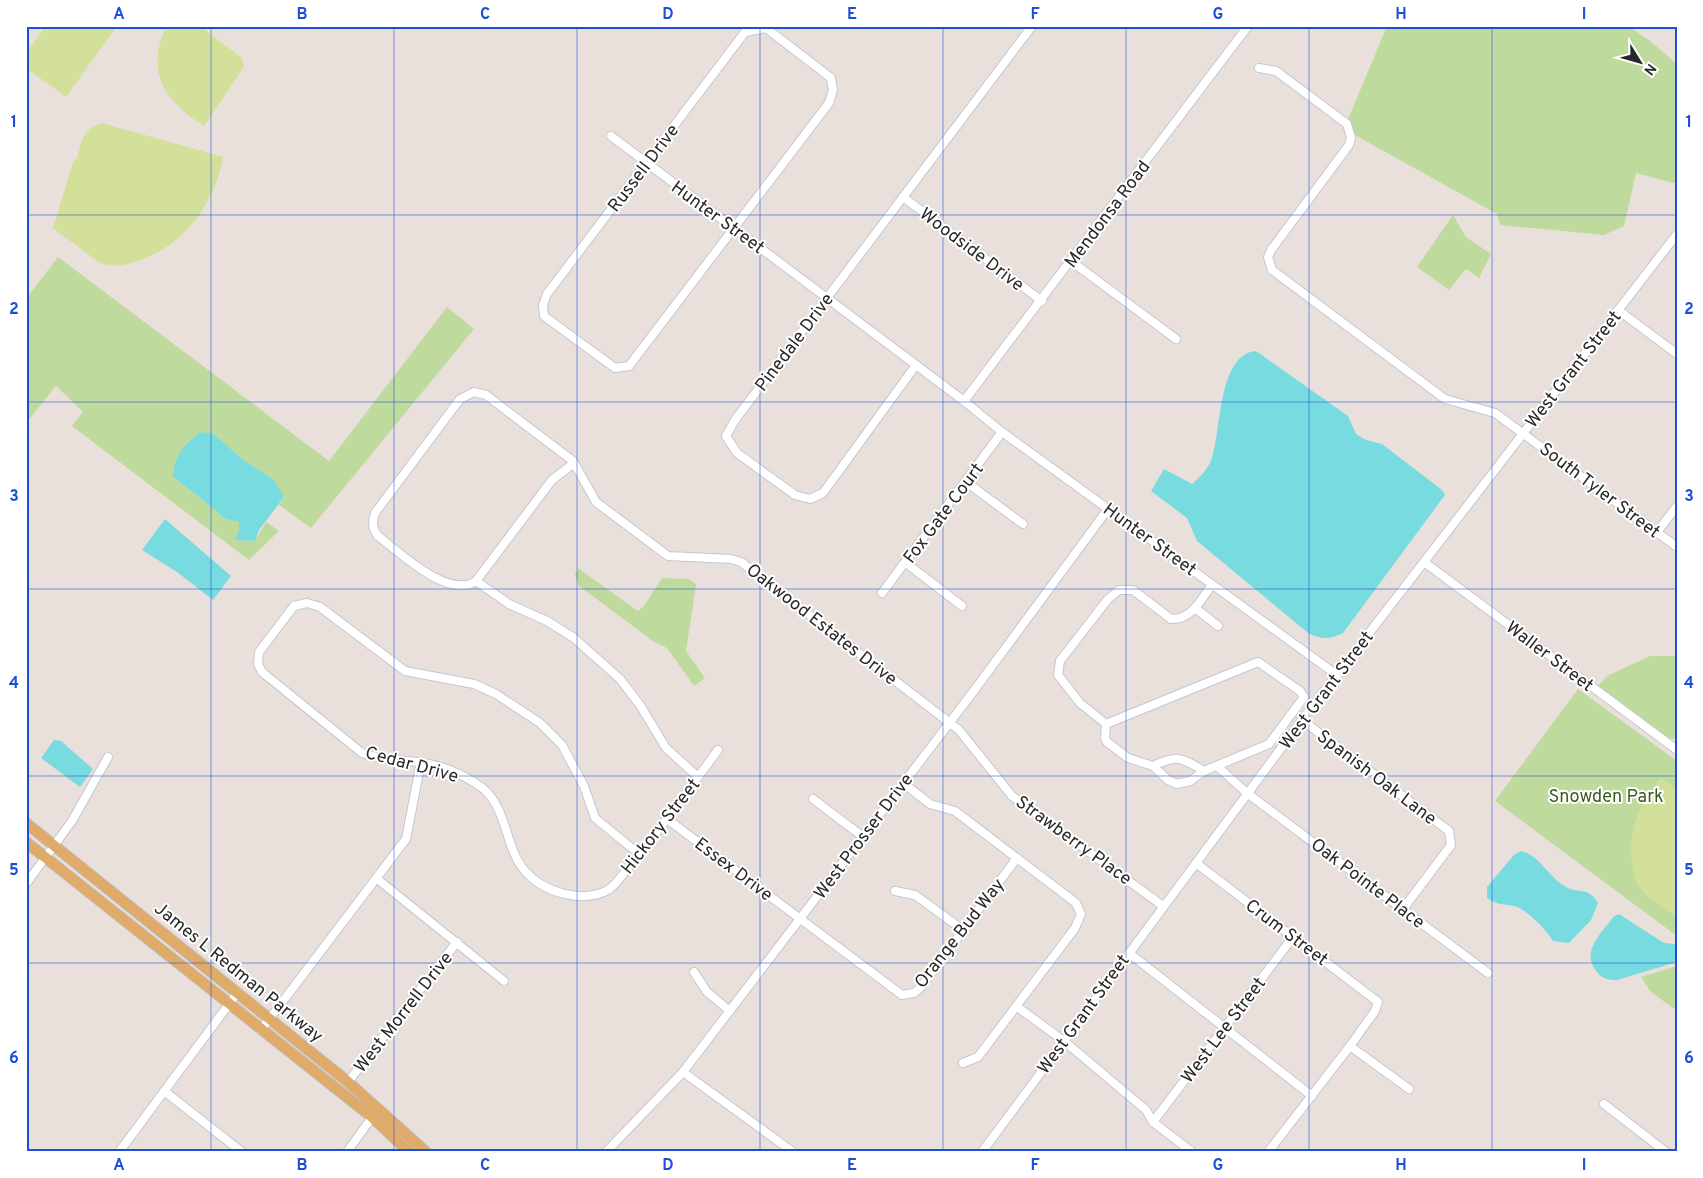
<svg xmlns="http://www.w3.org/2000/svg" width="1703" height="1178" font-family="Overpass,sans-serif">
<rect width="100%" height="100%" fill="#e9e0db"/>
<!-- green -->
<g fill="#bfda9d">
<path d="M1387 26H1628L1650 41 1677 64V184L1636 173 1624 226 1604 235 1500 225 1497 214 1344 129Z"/>
<path d="M1453 215 1466 237 1491 254 1479 278 1466 269 1449 290 1417 267Z"/>
<path d="M58 257 329 461 447 307 474 329 311 528 279 505 284 497 214 434 173 477 218 512 223 518 239 522V530L236 540 255 541 266 522 279 531 249 560 72 426 83 412 56 386 26 423V299Z"/>
<path d="M578 568 638 611 644 606 662 578 689 579 696 584 686 651 705 678 694 686 667 648 653 641 579 586 575 575Z"/>
<path d="M1650 656H1677V738L1669 739 1598 686 1607 676Z"/>
<path d="M1578 689 1677 761V936L1495 801Z"/>
<path d="M1677 966V1011L1651 992 1641 977Z"/>
</g>
<!-- pitch -->
<g fill="#d2e099">
<path d="M46 26H117L66 97 26 68V53Z"/>
<path d="M167 26H200L242 58 244 67 204 126C165 102 144 71 167 26Z"/>
<path d="M102 123 223 157C215 203 184 246 138 261 126 265 112 268 100 263L53 228 74 159H77C81 143 83 127 102 123Z"/>
<path d="M1661 778 1677 790V917C1665 908 1649 900 1640 888 1635 881 1633 871 1632 863 1628 829 1639 804 1661 778Z"/>
</g>
<!-- water -->
<g fill="#78dbe0">
<path d="M1256 351 1348 416 1356 434 1366 440 1382 444 1442 490 1445 495 1343 633C1329 640 1320 640 1307 632L1197 541 1187 518 1151 491 1164 469 1192 484C1199 478 1205 472 1210 463 1222 438 1216 354 1256 351Z"/>
<path d="M200 432 214 434 242 459 274 480 284 497 259 530 255 541 235 540 239 530V522L223 518 218 512 173 477C174 456 184 445 200 432Z"/>
<path d="M165 519 231 576 213 600 177 572 142 550Z"/>
<path d="M54 740 61 741 93 769 80 787 41 758Z"/>
<path d="M1521 851C1540 855 1550 880 1568 888 1581 894 1587 886 1598 903L1591 920 1569 943 1553 941C1546 930 1527 909 1514 906 1504 904 1497 905 1487 898V887L1514 855Z"/>
<path d="M1619 914 1664 943 1677 944V962L1617 980C1608 980 1602 979 1596 971 1581 950 1602 933 1614 916Z"/>
</g>
<g fill="none" stroke-linecap="round" stroke-linejoin="round">
<defs>
<g id="minor">
<path d="M766 28 831 78 833 90 829 103 629 366 615 368 544 316 543 305 547 294 745 32Z"/>
<path d="M1259 68 1276 71 1347 124 1351 138 1349 145 1271 250 1268 257 1272 270 1445 399 1495 413 1677 547"/>
<path d="M611 136 964 401 1002 432 1337 675"/>
<path d="M903 197 1042 301"/>
<path d="M1071 261 1176 339"/>
<path d="M1618 310 1677 354"/>
<path d="M916 365 823 493 810 499 795 495 737 453 726 436 735 420 1032 26"/>
<path d="M964 401 1248 26"/>
<path d="M574 463 552 480 476 581C449 600 399 552 378 536 372 528 372 522 375 513L460 399 474 392 486 395 573 461 596 502 668 556 731 559 741 562 959 730 1012 796 1163 906"/>
<path d="M966 482 1023 524"/>
<path d="M1657 532 1677 506"/>
<path d="M1424 562 1677 750"/>
<path d="M906 563 962 606"/>
<path d="M476 581 509 604 547 621 574 638 620 679 640 705 666 748 698 777"/>
<path d="M882 593 1002 432"/>
<path d="M1195 608 1218 626"/>
<path d="M1302 720 1449 831 1451 845 1403 909"/>
<path d="M1106 724 1258 662 1300 691 1304 697 1269 744 1204 771 1190 781 1177 784 1168 780 1153 766 1128 758 1107 742 1105 738 1106 724 1080 703 1058 675 1060 661 1108 599 1119 590H1133L1171 619C1192 620 1201 599 1212 585"/>
<path d="M1153 766C1178 754 1182 758 1204 771"/>
<path d="M1217 766 1247 793 1488 973"/>
<path d="M903 783 930 804 955 811 1076 903 1081 914 1075 928 978 1057 963 1063"/>
<path d="M813 799 862 836"/>
<path d="M667 819 902 995 914 993 920 988 1017 858"/>
<path d="M639 854 595 818 584 786 562 745 540 723 496 694 474 684 405 671 320 607 307 603 294 606 259 652 258 664 262 672 362 753C381 760 399 760 418 762 441 765 463 774 481 787 508 807 504 847 525 871 543 892 582 904 608 890 616 885 624 873 630 865 661 828 689 789 718 750"/>
<path d="M1196 863 1378 1002 1375 1011 1350 1046 1268 1152"/>
<path d="M376 878 504 981"/>
<path d="M26 884 72 821 108 757"/>
<path d="M895 891 915 895 963 930"/>
<path d="M1129 953 1312 1096"/>
<path d="M694 972 707 992 730 1011"/>
<path d="M1016 1006 1064 1041 1146 1110 1153 1122 1192 1152"/>
<path d="M261 1030 406 839 421 762"/>
<path d="M1350 1046 1409 1089"/>
<path d="M683 1072 793 1152"/>
<path d="M348 1082 457 942"/>
<path d="M164 1091 242 1152"/>
<path d="M1604 1104 1666 1152"/>
<path d="M1153 1122 1293 937"/>
<path d="M119 1152 238 992"/>
<path d="M347 1152 375 1113"/>
<path d="M606 1152 683 1072 973 692 1108 509"/>
<path d="M982 1152 1302 720 1677 234"/>
</g>
<g id="major">
<path d="M26 823 348 1082 426 1152"/>
<path d="M26 842 372 1117 409 1152"/>
</g>
</defs>
<!-- minor casing -->
<use href="#minor" stroke="#c3c8d0" stroke-width="10"/>
<!-- major casing -->
<use href="#major" stroke="#bebebe" stroke-width="12"/>
<!-- minor -->
<use href="#minor" stroke="#fff" stroke-width="8"/>
<!-- major -->
<use href="#major" stroke="#e0aa68" stroke-width="10"/>
</g>
<!-- grid -->
<path fill="none" stroke="#1d4ed8" stroke-width="1" stroke-opacity="0.55" d="M211 26V1152M394 26V1152M577 26V1152M760 26V1152M943 26V1152M1126 26V1152M1309 26V1152M1492 26V1152M26 215H1677M26 402H1677M26 589H1677M26 776H1677M26 963H1677"/>
<g text-anchor="middle" stroke-width="4" stroke-linejoin="round" paint-order="stroke">
<!-- street labels -->
<g font-size="18" fill="#282828" stroke="#fff">
<text transform="translate(643 168) rotate(-53)" y="6">Russell Drive</text>
<text transform="translate(1107 214) rotate(-53)" y="6">Mendonsa Road</text>
<text transform="translate(718 217) rotate(36)" y="6">Hunter Street</text>
<text transform="translate(972 249) rotate(37)" y="6">Woodside Drive</text>
<text transform="translate(794 342) rotate(-53)" y="6">Pinedale Drive</text>
<text transform="translate(1573 369) rotate(-52)" y="6">West Grant Street</text>
<text transform="translate(1600 490) rotate(37)" y="6">South Tyler Street</text>
<text transform="translate(943 513) rotate(-53)" y="6">Fox Gate Court</text>
<text transform="translate(1150 539) rotate(36)" y="6">Hunter Street</text>
<text transform="translate(822 624) rotate(38)" y="6">Oakwood Estates Drive</text>
<text transform="translate(1550 656) rotate(37)" y="6">Waller Street</text>
<text transform="translate(1326 690) rotate(-53)" y="6">West Grant Street</text>
<text transform="translate(412 764) rotate(15)" y="6">Cedar Drive</text>
<text transform="translate(1377 777) rotate(37)" y="6">Spanish Oak Lane</text>
<text transform="translate(660 826) rotate(-52)" y="6">Hickory Street</text>
<text transform="translate(863 836) rotate(-53)" y="6">West Prosser Drive</text>
<text transform="translate(1074 840) rotate(36)" y="6">Strawberry Place</text>
<text transform="translate(734 869) rotate(37)" y="6">Essex Drive</text>
<text transform="translate(1368 883) rotate(37)" y="6">Oak Pointe Place</text>
<text transform="translate(1287 932) rotate(37)" y="6">Crum Street</text>
<text transform="translate(959 933) rotate(-52)" y="6">Orange Bud Way</text>
<text transform="translate(239 972) rotate(39)" y="6">James L Redman Parkway</text>
<text transform="translate(403 1012) rotate(-52)" y="6">West Morrell Drive</text>
<text transform="translate(1083 1014) rotate(-54)" y="6">West Grant Street</text>
<text transform="translate(1223 1030) rotate(-53)" y="6">West Lee Street</text>
</g>
<!-- park labels -->
<g font-size="18" fill="#3a5c21" stroke="#fff">
<text x="1606" y="802">Snowden Park</text>
</g>
</g>
<!-- border -->
<rect width="1703" height="1178" fill="none" stroke="#ffffff" stroke-width="55"/>
<!-- north arrow -->
<g transform="translate(1640 62) rotate(127)" stroke="#ffffff" stroke-width="4" paint-order="stroke">
<path d="M0-4L9 19L0 12L-9 19Z" fill="#282828"/>
<text y="-8" font-size="14" font-weight="bold" text-anchor="middle" fill="#282828">N</text>
</g>
<rect x="28" y="28" width="1648" height="1122" fill="none" stroke="#1d4ed8" stroke-width="2"/>
<g font-size="16" text-anchor="middle" font-weight="bold" fill="#1d4ed8">
<text x="119" y="19">A</text>
<text x="302" y="19">B</text>
<text x="485" y="19">C</text>
<text x="668" y="19">D</text>
<text x="852" y="19">E</text>
<text x="1035" y="19">F</text>
<text x="1218" y="19">G</text>
<text x="1401" y="19">H</text>
<text x="1584" y="19">I</text>
<text x="14" y="127">1</text>
<text x="1689" y="127">1</text>
<text x="14" y="314">2</text>
<text x="1689" y="314">2</text>
<text x="14" y="501">3</text>
<text x="1689" y="501">3</text>
<text x="14" y="688">4</text>
<text x="1689" y="688">4</text>
<text x="14" y="875">5</text>
<text x="1689" y="875">5</text>
<text x="14" y="1063">6</text>
<text x="1689" y="1063">6</text>
<text x="119" y="1170">A</text>
<text x="302" y="1170">B</text>
<text x="485" y="1170">C</text>
<text x="668" y="1170">D</text>
<text x="852" y="1170">E</text>
<text x="1035" y="1170">F</text>
<text x="1218" y="1170">G</text>
<text x="1401" y="1170">H</text>
<text x="1584" y="1170">I</text>
</g>
</svg>
